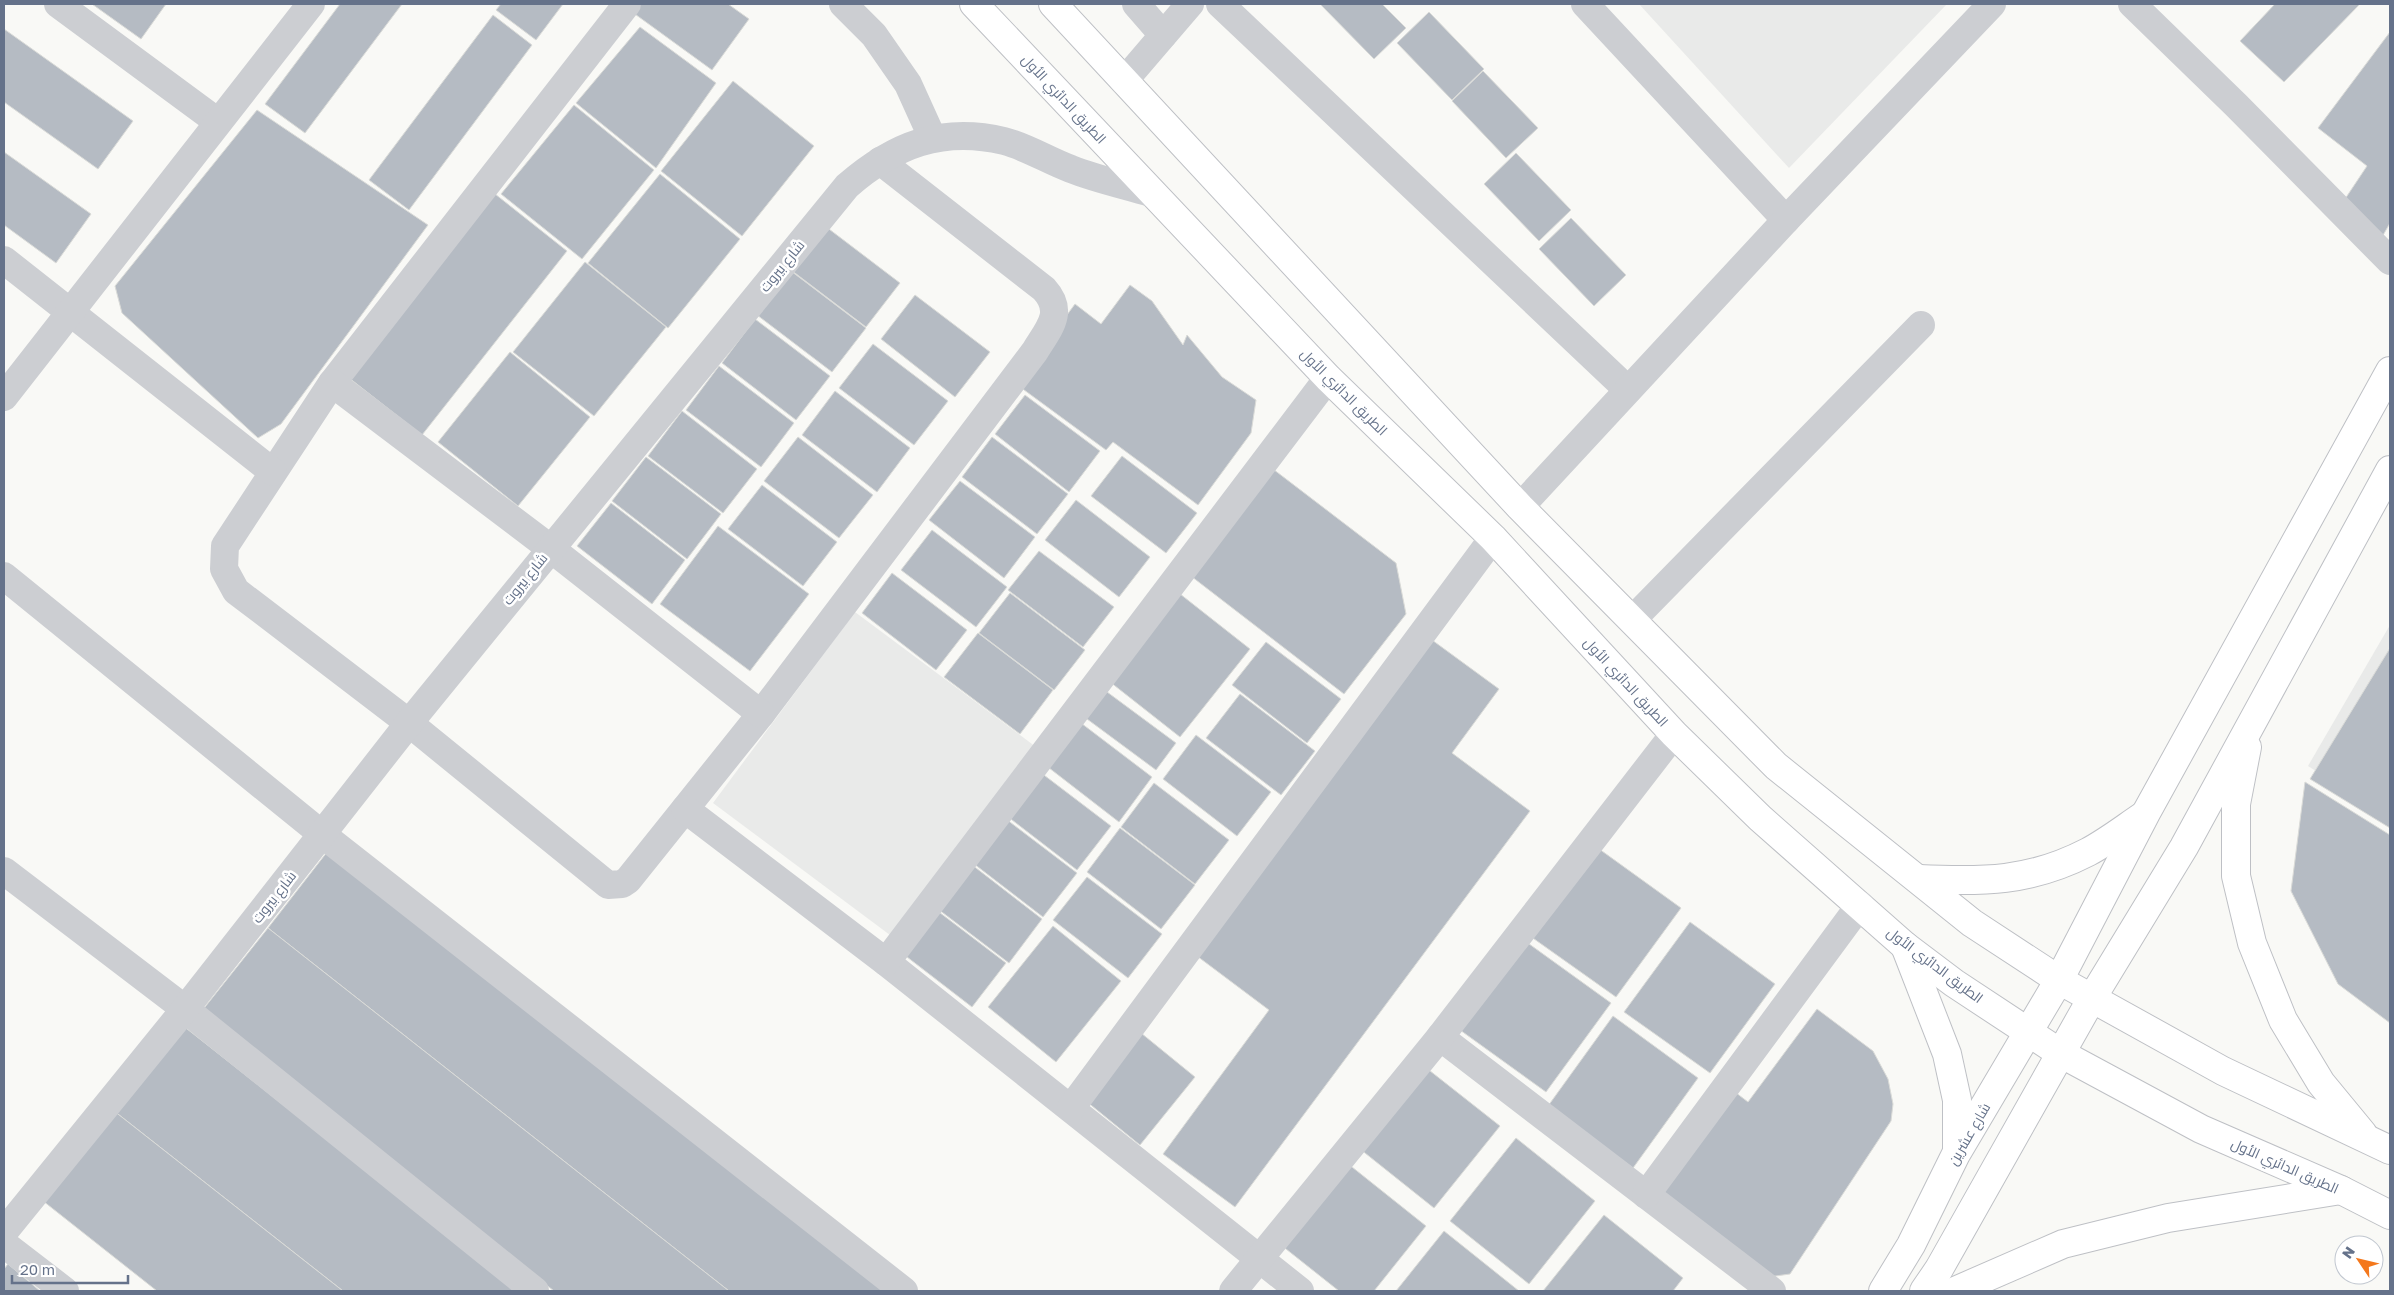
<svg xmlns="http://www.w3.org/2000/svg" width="2394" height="1295" font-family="'Golos Text',Cairo,sans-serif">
<rect width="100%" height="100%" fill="#f9f9f6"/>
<!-- built -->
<g fill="#e9eae9">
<path d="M1639 4H1947L1789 168Z"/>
<path d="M855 612 1040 750 898 941 713 803Z"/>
<path d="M2390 625V818L2308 766Z"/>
</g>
<!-- building -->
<g fill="#b5bbc3" stroke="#dadbd8">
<path d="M92 4H166L141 39Z"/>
<path d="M340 4H402L305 133 265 104Z"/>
<path d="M501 4H563L536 40 496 10Z"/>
<path d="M632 4H728L749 19 712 70 628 9Z"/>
<path d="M1320 4H1382L1406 28 1374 59Z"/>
<path d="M2275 4H2360L2284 82 2240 41Z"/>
<path d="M1429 12 1484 69 1452 100 1397 43Z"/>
<path d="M493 15 532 45 409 210 369 180Z"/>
<path d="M640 27 716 83 656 168 576 103Z"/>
<path d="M4 29 133 121 98 169 4 102Z"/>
<path d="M2390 32V223L2382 237 2343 202 2367 166 2318 128Z"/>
<path d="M1483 71 1538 128 1506 158 1452 101Z"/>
<path d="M733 81 814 146 742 236 661 171Z"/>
<path d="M574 105 654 170 582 259 501 194Z"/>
<path d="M257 110 428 225 281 424 258 438 122 313 115 286Z"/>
<path d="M4 152 91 214 56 263 4 225Z"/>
<path d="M1516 153 1571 210 1539 241 1484 184Z"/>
<path d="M660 174 740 239 668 328 588 263Z"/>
<path d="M490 190 567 251 422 435 344 374Z"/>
<path d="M1571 218 1626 275 1594 306 1539 249Z"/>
<path d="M825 226 900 283 866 327 791 270Z"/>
<path d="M585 262 666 327 594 416 513 352Z"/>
<path d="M791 271 866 328 832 372 757 315Z"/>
<path d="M1130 285 1152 301 1183 345 1187 335 1222 377 1256 400 1251 433 1198 505 1113 442 1106 450 1016 384 1075 304 1101 324Z"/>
<path d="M915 295 990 352 955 397 881 339Z"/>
<path d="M755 319 830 376 796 420 722 363Z"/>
<path d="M873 344 948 401 914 445 839 388Z"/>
<path d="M510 352 590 417 518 506 438 442Z"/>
<path d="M719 366 794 423 761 467 686 410Z"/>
<path d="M835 391 910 448 877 492 802 435Z"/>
<path d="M1025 395 1100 451 1069 492 995 434Z"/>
<path d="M682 411 757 469 723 513 648 456Z"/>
<path d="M798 437 873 495 839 538 764 481Z"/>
<path d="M992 437 1068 494 1037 534 962 477Z"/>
<path d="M1122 456 1197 513 1166 553 1091 496Z"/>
<path d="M646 457 721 514 687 559 612 501Z"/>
<path d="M1269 466 1396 563 1406 614 1344 694 1187 573Z"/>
<path d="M960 481 1035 537 1004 578 929 520Z"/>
<path d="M762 485 837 542 803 586 728 529Z"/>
<path d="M1076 500 1150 557 1119 597 1045 540Z"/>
<path d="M611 503 685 560 652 604 577 546Z"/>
<path d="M718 526 809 594 750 671 660 604Z"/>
<path d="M932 530 1007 587 976 627 901 570Z"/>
<path d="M1039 551 1114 607 1083 647 1008 590Z"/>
<path d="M892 573 967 630 936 670 862 613Z"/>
<path d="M1175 590 1250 649 1180 737 1105 678Z"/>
<path d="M1010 593 1085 650 1054 690 979 633Z"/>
<path d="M978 633 1053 690 1020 734 944 677Z"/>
<path d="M1432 640 1499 689 1452 753 1530 811 1235 1207 1163 1154 1269 1010 1197 956Z"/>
<path d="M1266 642 1341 699 1307 743 1232 685Z"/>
<path d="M2390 648V828L2310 779Z"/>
<path d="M1103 689 1176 743 1156 770 1083 716Z"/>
<path d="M1240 694 1315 751 1281 795 1206 738Z"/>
<path d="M1077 720 1152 777 1119 822 1044 764Z"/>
<path d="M1196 735 1271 792 1237 836 1163 779Z"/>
<path d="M1036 769 1111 826 1077 870 1003 813Z"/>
<path d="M2305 782 2390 835V1023L2338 984 2291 891Z"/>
<path d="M1154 783 1229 840 1195 884 1121 827Z"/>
<path d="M1002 816 1077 873 1043 917 969 860Z"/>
<path d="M1120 828 1195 885 1161 929 1087 872Z"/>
<path d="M1595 846 1681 908 1616 997 1530 936Z"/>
<path d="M331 847 894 1291H729L268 928Z"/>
<path d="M967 861 1042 919 1009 963 934 906Z"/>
<path d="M1087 877 1162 934 1128 978 1053 920Z"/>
<path d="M931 906 1006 963 972 1007 898 950Z"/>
<path d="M1690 922 1775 984 1710 1073 1624 1012Z"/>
<path d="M1053 926 1121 981 1056 1062 988 1007Z"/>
<path d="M268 928 729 1291H554L201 1012Z"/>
<path d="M1525 941 1611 1003 1546 1092 1460 1030Z"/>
<path d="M1817 1009 1873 1051 1888 1079 1893 1104 1891 1121 1790 1274 1761 1278 1651 1194 1731 1089 1748 1102Z"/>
<path d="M1613 1016 1698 1078 1633 1168 1548 1106Z"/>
<path d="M177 1021 519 1291H343L109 1107Z"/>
<path d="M1141 1033 1195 1077 1140 1145 1086 1101Z"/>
<path d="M1420 1063 1500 1126 1434 1208 1355 1145Z"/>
<path d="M109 1107 343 1291H157L38 1197Z"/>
<path d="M1516 1138 1595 1201 1529 1284 1450 1221Z"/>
<path d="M1347 1163 1426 1226 1374 1291H1339L1281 1245Z"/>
<path d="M1604 1215 1683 1278 1673 1291H1543Z"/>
<path d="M1444 1231 1519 1291H1396Z"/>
<path d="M8 1264 40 1291H4V1269Z"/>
</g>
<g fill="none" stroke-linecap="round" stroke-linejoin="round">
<defs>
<g id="major">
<path d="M974 4 1328 378 1493 538 1674 734 1760 818 1905 946 1954 983 2060 1053 2201 1129 2341 1190 2390 1215"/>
<path d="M1053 4 1520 507 1776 766 1972 923 2059 980 2223 1071 2390 1150"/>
<path d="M2247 747 2236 804V876L2252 943 2283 1020 2321 1083 2363 1134"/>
<path d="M1919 879C1983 882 2030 882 2088 852 2107 842 2125 828 2143 816"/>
<path d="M1905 946 1947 1054 1957 1100V1151"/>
<path d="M1883 1291 1911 1245 1956 1154 2059 980 2146 813 2390 371"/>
<path d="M1924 1291 1939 1269 2092 998 2184 847 2390 470"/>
<path d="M1955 1291 2063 1244 2168 1218 2341 1190"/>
</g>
</defs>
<!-- major casing -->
<use href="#major" stroke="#bec0c5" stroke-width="30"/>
<!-- minor -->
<g stroke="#ccced2" stroke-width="28">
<path d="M58 4 218 122"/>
<path d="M627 4 332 383 225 546 224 569 236 591 409 723 608 885 622 884 628 880 761 714 1035 351C1049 328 1065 312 1044 289L880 161"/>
<path d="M843 4 874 35 908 84 932 137"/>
<path d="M1136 4 1163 35"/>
<path d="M1220 4 1628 390"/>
<path d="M1585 4 1786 220"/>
<path d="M2132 4 2236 105 2390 261"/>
<path d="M1124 81 1190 4"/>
<path d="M4 260 273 472"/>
<path d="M332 383 550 548 761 714"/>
<path d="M4 397 311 4"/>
<path d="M1520 507 1786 220 1992 4"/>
<path d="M4 576 323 835 904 1291"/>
<path d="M1632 620 1921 325"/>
<path d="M685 809 886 962 1300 1291"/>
<path d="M4 871 185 1009 535 1291"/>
<path d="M886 962 1328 378"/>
<path d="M1440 1037 1772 1291"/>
<path d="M1071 1108 1493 538"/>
<path d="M1646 1195 1860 905"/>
<path d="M4 1232 185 1009 409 723 847 186C894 145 942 126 1004 141 1027 147 1049 161 1071 169 1096 179 1124 185 1151 193"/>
<path d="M4 1244 65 1291"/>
<path d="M1233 1291 1440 1037 1674 734"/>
</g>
<!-- major -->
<use href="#major" stroke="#fff" stroke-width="28"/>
</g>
<g text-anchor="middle" stroke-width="5" stroke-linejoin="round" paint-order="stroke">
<!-- street labels -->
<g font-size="14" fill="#65728a" stroke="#fff">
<text transform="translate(1064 99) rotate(47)" y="5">الطريق الدائري الأول</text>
<text transform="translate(782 266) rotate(-51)" y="5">شارع بيروت</text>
<text transform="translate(1344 392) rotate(45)" y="5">الطريق الدائري الأول</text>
<text transform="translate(525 579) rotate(-51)" y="5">شارع بيروت</text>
<text transform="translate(1626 682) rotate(47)" y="5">الطريق الدائري الأول</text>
<text transform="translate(274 897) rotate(-52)" y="5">شارع بيروت</text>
<text transform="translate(1935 965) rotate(37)" y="5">الطريق الدائري الأول</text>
<text transform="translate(1969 1134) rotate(-60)" y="5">شارع عشرين</text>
<text transform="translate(2285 1166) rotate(24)" y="5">الطريق الدائري الأول</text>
</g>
</g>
<!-- border -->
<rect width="2394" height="1295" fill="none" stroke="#65728a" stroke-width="10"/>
<!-- north arrow -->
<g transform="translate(2359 1260) rotate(305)"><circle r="24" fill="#ffffff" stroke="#c1c7d0"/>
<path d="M0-4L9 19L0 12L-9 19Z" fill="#f4781c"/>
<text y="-8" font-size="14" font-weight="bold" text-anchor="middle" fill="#65728a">N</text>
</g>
<!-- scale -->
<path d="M12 1275v8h116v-8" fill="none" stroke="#65728a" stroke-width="2.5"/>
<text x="20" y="1275" font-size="15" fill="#65728a" stroke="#ffffff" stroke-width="4" paint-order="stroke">20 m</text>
</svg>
